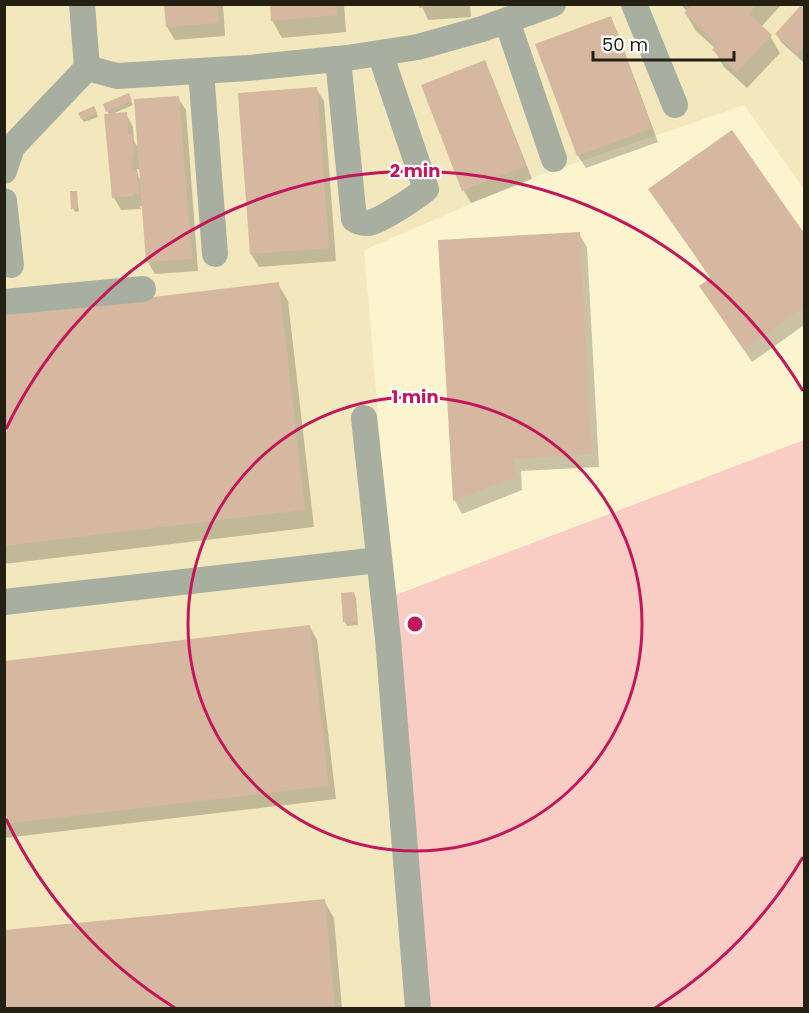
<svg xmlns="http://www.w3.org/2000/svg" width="809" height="1013" font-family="Poppins,sans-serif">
<rect width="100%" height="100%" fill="#fcf3cf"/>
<!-- built -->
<path fill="#f2e7bd" d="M5 5H804V189L744 105 526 180 364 250 428 1008H5Z"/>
<!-- green -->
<path fill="#facdc4" d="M804 440V1008H428L393 596Z"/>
<!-- shadow -->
<g fill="#0003" fill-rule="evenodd">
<path d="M166 4H223L225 36 175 40 167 27Z"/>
<path d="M271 4H344L346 32 282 38 272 20Z"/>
<path d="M421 4H470L471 17 428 20Z"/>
<path d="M680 4H782L761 27 770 36 780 53 747 88 724 67 714 50 715 48 696 31 686 14 688 12Z"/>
<path d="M803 5 804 60 803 62 782 43 777 35Z"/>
<path d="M610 18 617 31 658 142 586 168 578 156 537 45Z"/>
<path d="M484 62 491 75 532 179 471 203 464 191 423 86Z"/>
<path d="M316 88 324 101 336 261 259 267 251 254Z"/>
<path d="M178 98 186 110 198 271 155 274 148 262 144 206H140L141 209 121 210 114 198 126 114 133 127 134 141 139 149ZM137 169H141L142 183 138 176Z"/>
<path d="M130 99 133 105 110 115 107 111Z"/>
<path d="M96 112 98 117 84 122 82 119Z"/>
<path d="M731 132 804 235V325L752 362 701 286 711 279 650 190Z"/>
<path d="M76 192 79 211 75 212 73 208Z"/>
<path d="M579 234 587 247 599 467 521 471 522 490 462 514 455 501 440 241Z"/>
<path d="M278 284 288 301 314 527 4 564V316Z"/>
<path d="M354 594 356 598 358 625 347 626 345 622Z"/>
<path d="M310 627 317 640 336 799 4 838V663Z"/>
<path d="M324 901 334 918 342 1008H4V931Z"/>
</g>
<!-- building -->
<g fill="#d5b89f">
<path d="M164 4H217L219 23 166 27Z"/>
<path d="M270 4H336L337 15 271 21Z"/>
<path d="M419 4H438V6L419 8Z"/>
<path d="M687 4H757L749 14 772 35 737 72 712 50 717 44 684 13 690 7Z"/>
<path d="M802 4H804V46L797 54 775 34Z"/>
<path d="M611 16 652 128 577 156 535 44Z"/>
<path d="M485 60 526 166 462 191 421 85Z"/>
<path d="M317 87 329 248 250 254 238 93Z"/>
<path d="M129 93 132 101 106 112 103 104Z"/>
<path d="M179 96 192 259 146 262 134 99Z"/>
<path d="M94 106 97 113 81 119 78 113Z"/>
<path d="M127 112 128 134H132L134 156 131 157 132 171H137L139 193 134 194V196L112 198 104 114Z"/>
<path d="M732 130 804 233V307L744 350 699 286 711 278 648 189Z"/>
<path d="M70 191H77L78 208 71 209Z"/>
<path d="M580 232 592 454 514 459 516 477 453 501 438 240Z"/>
<path d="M279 282 305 510 4 546V315Z"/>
<path d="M354 592 357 621 343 622 341 593Z"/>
<path d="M310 625 329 786 4 824V661Z"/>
<path d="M325 899 335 1008H4V930Z"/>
</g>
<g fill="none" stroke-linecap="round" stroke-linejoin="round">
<!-- minor -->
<g stroke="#a8afa1" stroke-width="26">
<path d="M82 4 87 68"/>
<path d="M634 4 675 105"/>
<path d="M507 21 554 159"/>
<path d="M338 59 354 219C358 222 363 223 368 223 379 222 417 197 426 189L380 53"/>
<path d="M87 68 117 76 248 68 347 58 418 47 482 29 553 4"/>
<path d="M201 71 215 254"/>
<path d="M4 171 12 147 87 68"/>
<path d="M4 201 11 265"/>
<path d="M4 302 143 289"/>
<path d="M364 418 388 639 418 1008"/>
<path d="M4 602 379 560"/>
</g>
</g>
<!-- distance rings -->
<g fill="none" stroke="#c2185b" stroke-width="3">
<circle cx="415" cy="624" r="227"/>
<path d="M803 857A453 453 0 0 1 655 1008M175 1008A453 453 0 0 1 6 819M6 429A453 453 0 0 1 803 391"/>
</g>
<circle cx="415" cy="624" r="9" fill="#c2185b" stroke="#fff" stroke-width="3"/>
<g font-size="18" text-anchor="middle" font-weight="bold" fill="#c2185b" stroke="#fff" stroke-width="4.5" stroke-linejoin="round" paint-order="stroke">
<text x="415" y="177">2 min</text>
<text x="415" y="403">1 min</text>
</g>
<!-- border -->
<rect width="809" height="1013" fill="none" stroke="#242114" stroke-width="12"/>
<!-- scale -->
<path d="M593 51v9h141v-9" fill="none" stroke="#242114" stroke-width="3"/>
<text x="602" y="51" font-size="18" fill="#242114" stroke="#ffffff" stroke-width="4.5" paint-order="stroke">50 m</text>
</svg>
